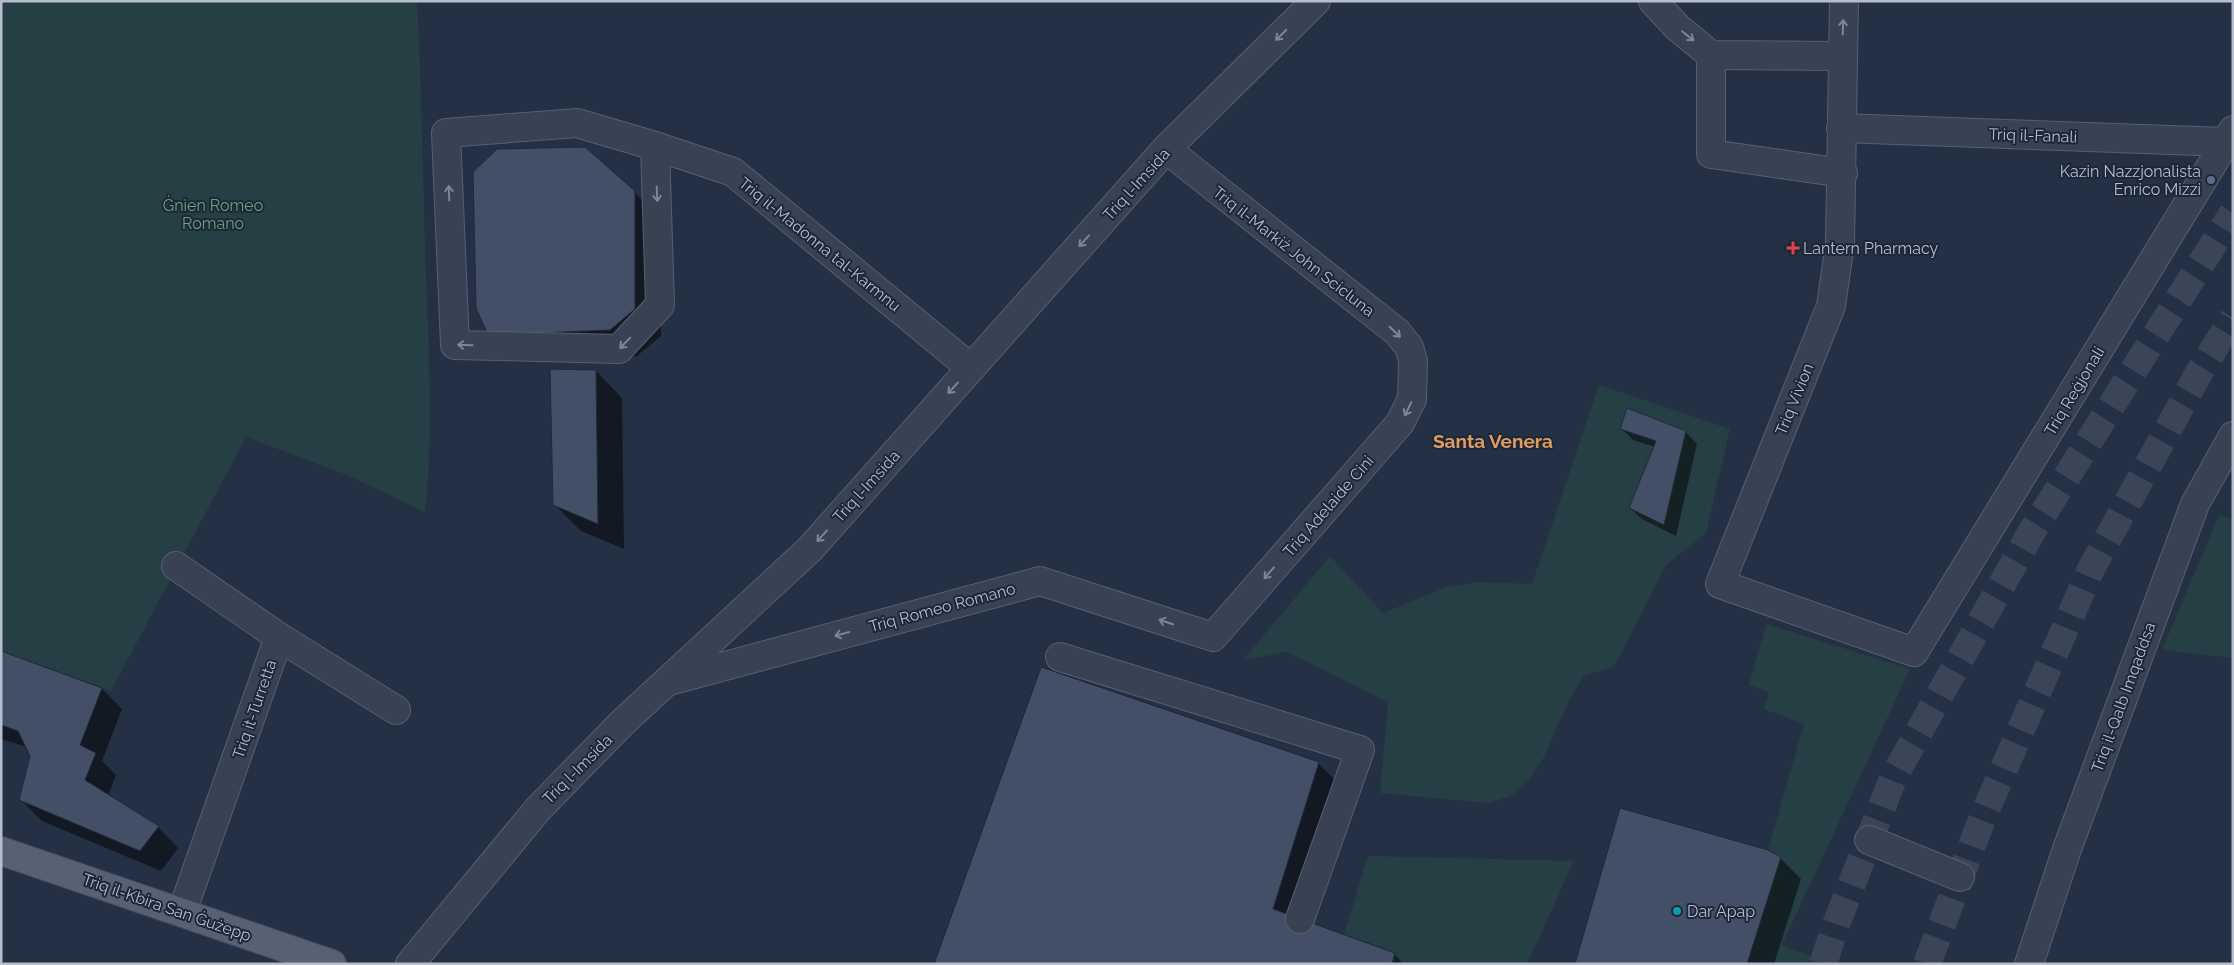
<svg xmlns="http://www.w3.org/2000/svg" width="2234" height="965" font-family="Raleway,sans-serif">
<rect width="100%" height="100%" fill="#243043"/>
<!-- green -->
<g fill="#263f44">
<path d="M1 1H417C422 93 423 185 426 277 429 355 434 434 425 512L347 475 246 437 111 691 1 651Z"/>
<path d="M1599 385 1730 429 1706 533 1666 565 1614 667 1584 676 1570 698 1544 757 1529 779 1511 796 1488 803 1380 793 1388 702 1287 652 1243 660 1330 556 1383 613 1447 587 1477 582 1532 584Z"/>
<path d="M2219 515 2233 520V658L2162 650Z"/>
<path d="M1766 624 1910 669 1782 945 1832 964H1747L1781 858 1768 850 1804 724 1764 709 1769 692 1749 685Z"/>
<path d="M1368 856 1574 861 1527 964H1392L1395 953 1344 935Z"/>
</g>
<!-- shadow -->
<g fill="#0007">
<path d="M634 192 661 219V336L637 356 516 362 489 335Z"/>
<path d="M596 371 622 398 624 549 581 531 554 504Z"/>
<path d="M1622 429 1686 432 1697 444 1676 536 1642 519 1630 508 1655 447 1633 440Z"/>
<path d="M1 653 102 689 122 709 102 761 116 775 108 796 158 827 178 848 161 871 42 821 21 800 31 756 27 747 1 739Z"/>
<path d="M1318 763 1339 784 1296 919 1394 954 1404 964H935Z"/>
<path d="M1780 858 1801 879 1774 964H1576Z"/>
</g>
<!-- building -->
<g fill="#434f66" stroke="#1f293a">
<path d="M585 147 635 191V309L610 330 488 335 476 308 473 172 497 149Z"/>
<path d="M550 369 596 370 598 524 553 505Z"/>
<path d="M1627 408 1686 431 1664 525 1629 508 1656 441 1620 429Z"/>
<path d="M1 651 102 688 80 745 96 753 85 780 159 826 140 851 19 800 30 756 18 731 1 725Z"/>
<path d="M1041 667 1319 762 1273 909 1395 953 1392 964H1160L1220 792 1066 739 987 964H934Z"/>
<path d="M1041 667 1319 762 1273 909 1395 953 1392 964H934Z"/>
<path d="M1620 808 1768 850 1781 857 1747 964H1575Z"/>
</g>
<g fill="none" stroke-linecap="round" stroke-linejoin="round">
<!-- highway-tunnel -->
<g stroke="#3a4558" stroke-width="28" stroke-dasharray="28 14" stroke-linecap="butt">
<path d="M1823 964 1837 922 1894 776 2031 533 2233 213"/>
<path d="M1927 964 1982 819 2091 569 2200 371 2233 318"/>
</g>
<defs>
<g id="minor">
<path d="M1653 1 1677 27 1711 55 1842 56"/>
<path d="M1844 1 1840 243 1831 306 1720 584 1914 652 2233 130"/>
<path d="M1711 55V154L1843 173"/>
<path d="M1841 128 2226 142"/>
<path d="M655 146 660 305 619 349 455 345 446 133 577 123 655 146 733 172 971 368"/>
<path d="M176 566 279 637"/>
<path d="M1060 657 1360 750 1300 919"/>
<path d="M673 680 1040 581 1213 637 1400 423 1412 399 1413 361 1409 347 1397 332 1166 149"/>
<path d="M1869 840 1960 877"/>
<path d="M182 912 279 637 396 710"/>
<path d="M410 964 538 809 622 723 810 549 1166 149 1316 1"/>
<path d="M2029 964 2067 849 2195 504 2233 436"/>
</g>
<path id="major" d="M1 851 332 964"/>
</defs>
<!-- minor casing -->
<use href="#minor" stroke="#576070" stroke-width="30"/>
<!-- major casing -->
<use href="#major" stroke="#424b5c" stroke-width="30"/>
<!-- minor -->
<use href="#minor" stroke="#394253" stroke-width="28"/>
<!-- major -->
<use href="#major" stroke="#576173" stroke-width="28"/>
</g>
<!-- one-way arrows -->
<defs><path id="oneway-shaft" d="M-6 0H5M1.5-3L5.5 0L1.5 3" fill="none" stroke-width="1.6" stroke-linecap="round" stroke-linejoin="round" transform="scale(1.25)"/></defs>
<g stroke="#7e8696">
<use href="#oneway-shaft" transform="translate(1843 27) rotate(-88)"/>
<use href="#oneway-shaft" transform="translate(1281 35) rotate(135)"/>
<use href="#oneway-shaft" transform="translate(1688 36) rotate(39)"/>
<use href="#oneway-shaft" transform="translate(449 193) rotate(-92)"/>
<use href="#oneway-shaft" transform="translate(657 194) rotate(88)"/>
<use href="#oneway-shaft" transform="translate(1084 241) rotate(132)"/>
<use href="#oneway-shaft" transform="translate(1395 332) rotate(44)"/>
<use href="#oneway-shaft" transform="translate(625 343) rotate(134)"/>
<use href="#oneway-shaft" transform="translate(465 345) rotate(-178)"/>
<use href="#oneway-shaft" transform="translate(953 388) rotate(132)"/>
<use href="#oneway-shaft" transform="translate(1408 409) rotate(116)"/>
<use href="#oneway-shaft" transform="translate(822 536) rotate(132)"/>
<use href="#oneway-shaft" transform="translate(1269 573) rotate(131)"/>
<use href="#oneway-shaft" transform="translate(1166 622) rotate(-162)"/>
<use href="#oneway-shaft" transform="translate(842 634) rotate(165)"/>
</g>
<!-- markers -->
<circle fill="#5c6f8a" stroke="#1d2738" stroke-width="2" cx="2211" cy="180" r="5"/>
<path fill="#e0444e" stroke="#1d2738" stroke-width="2" d="M1790.5 240.5h5v5h5v5h-5v5h-5v-5h-5v-5h5z"/>
<circle fill="#0f9aa8" stroke="#1d2738" stroke-width="2" cx="1677" cy="911" r="5"/>
<g text-anchor="middle" stroke-width="4" stroke-linejoin="round" paint-order="stroke">
<!-- street labels -->
<g font-size="16" fill="#b6bdcd" stroke="#1d2738">
<text transform="translate(2033 135) rotate(2)" y="6">Triq il-Fanali</text>
<text transform="translate(1136 184) rotate(-48)" y="6">Triq l-Imsida</text>
<text transform="translate(820 244) rotate(39)" y="6">Triq il-Madonna tal-Karmnu</text>
<text transform="translate(1294 251) rotate(38)" y="6">Triq il-Markiż John Scicluna</text>
<text transform="translate(2074 391) rotate(-59)" y="6">Triq Reġjonali</text>
<text transform="translate(1794 399) rotate(-68)" y="6">Triq Vivion</text>
<text transform="translate(866 486) rotate(-48)" y="6">Triq l-Imsida</text>
<text transform="translate(1328 506) rotate(-49)" y="6">Triq Adelaide Cini</text>
<text transform="translate(942 607) rotate(-15)" y="6">Triq Romeo Romano</text>
<text transform="translate(2123 697) rotate(-70)" y="6">Triq il-Qalb Imqaddsa</text>
<text transform="translate(254 709) rotate(-71)" y="6">Triq it-Turretta</text>
<text transform="translate(577 769) rotate(-45)" y="6">Triq l-Imsida</text>
<text transform="translate(167 907) rotate(19)" y="6">Triq il-Kbira San Ġużepp</text>
</g>
<!-- poi labels -->
<g font-size="16" fill="#b6bdcd" stroke="#1d2738" text-anchor="start">
<text x="2201" y="177" text-anchor="end">Kazin Nazzjonalista<tspan x="2201" dy="18">Enrico Mizzi</tspan></text>
<text x="1803" y="254">Lantern Pharmacy</text>
<text x="1687" y="917">Dar Apap</text>
</g>
<!-- park labels -->
<g font-size="16" fill="#6ba07a" stroke="#1d2738">
<text x="213" y="211">Ġnien Romeo<tspan x="213" dy="18">Romano</tspan></text>
</g>
<!-- quarter labels -->
<g font-size="19" font-weight="bold" fill="#de9d5f" stroke="#1d2738">
<text x="1493" y="448">Santa Venera</text>
</g>
</g>
<!-- border -->
<rect width="2234" height="965" fill="none" stroke="#b6bdcd" stroke-width="5"/>
</svg>
